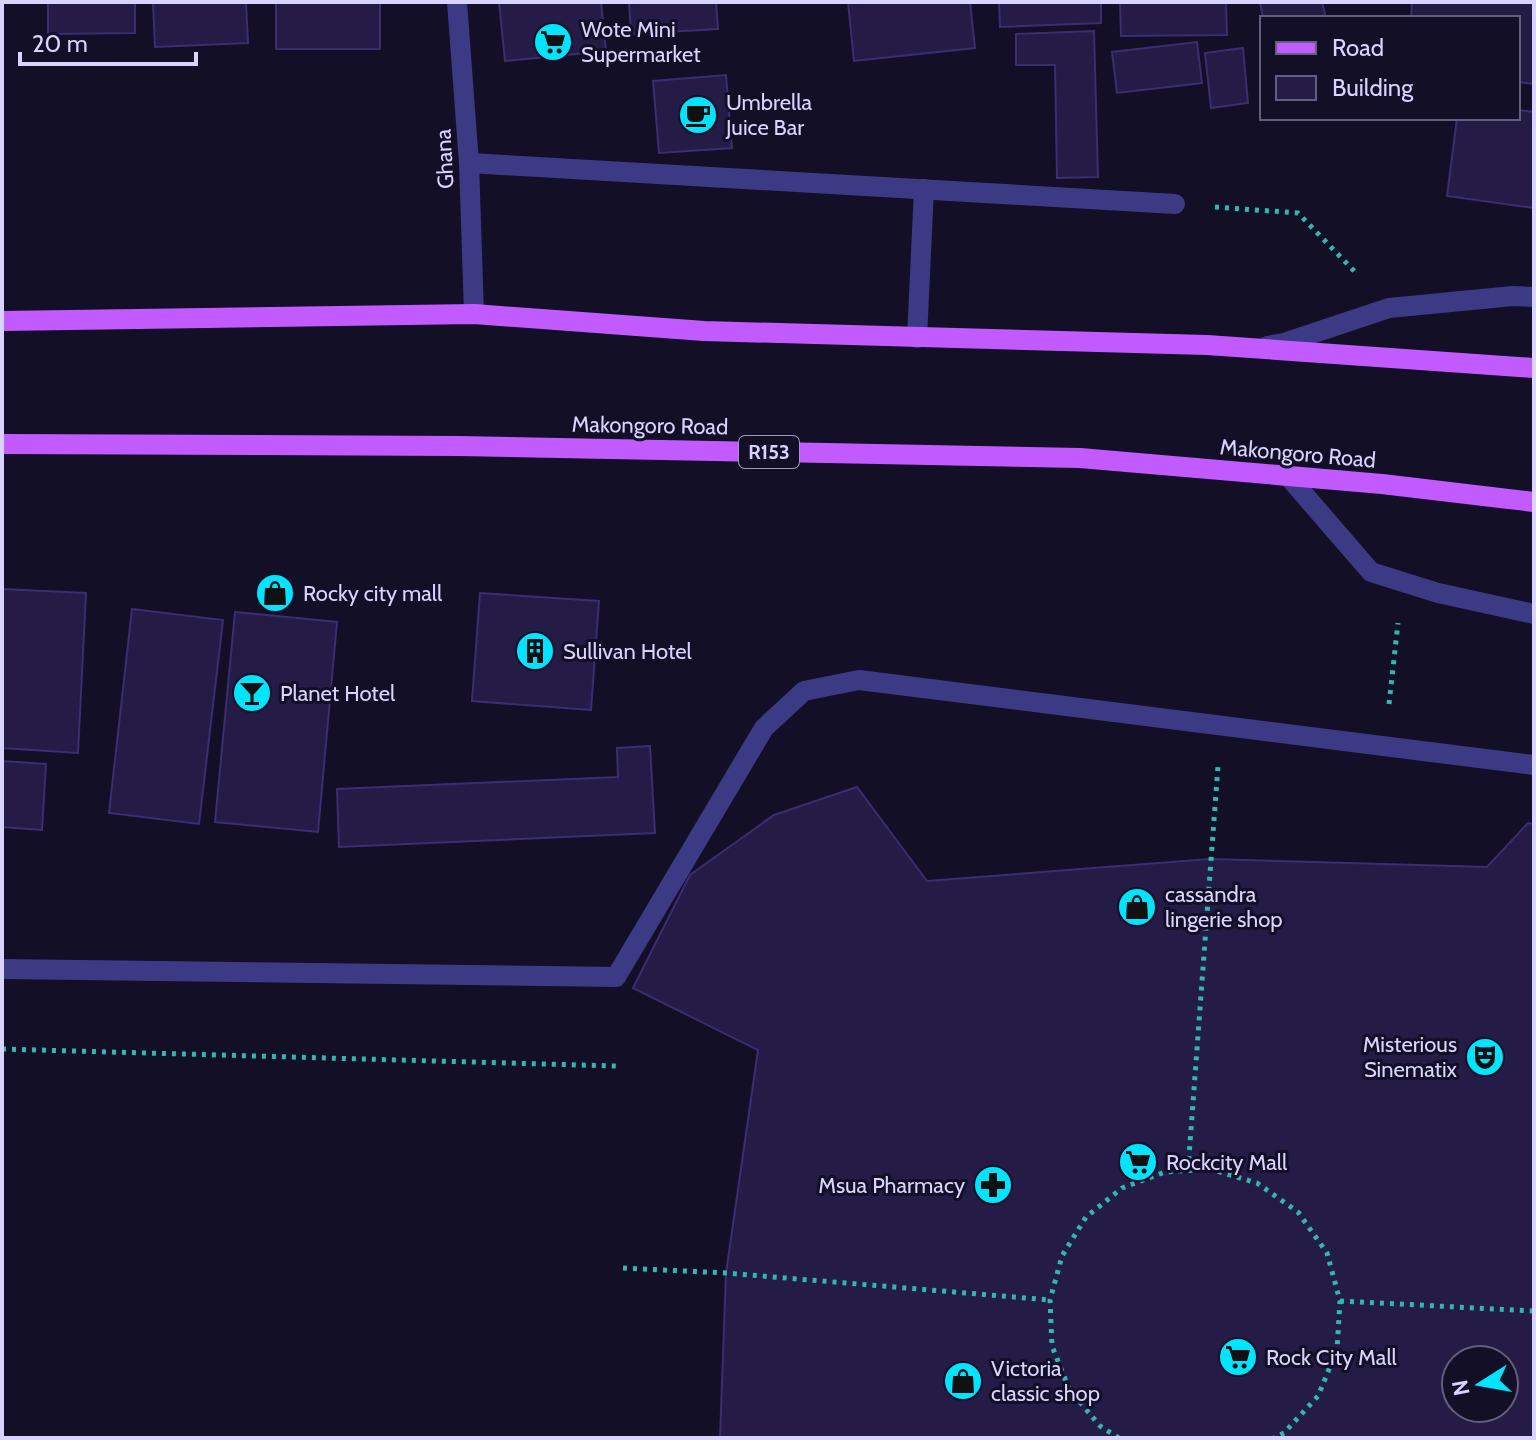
<svg xmlns="http://www.w3.org/2000/svg" width="1536" height="1440" font-family="Cabin,sans-serif">
<rect width="100%" height="100%" fill="#130f26"/>
<!-- building -->
<g fill="#241b47" stroke="#3b2d73" stroke-width="2" fill-rule="evenodd">
<path d="M48 2H135V33L48 34Z"/>
<path d="M153 2H246L248 43 155 47Z"/>
<rect x="276" y="2" width="104" height="47"/>
<path d="M499 2H601L606 51 505 61Z"/>
<path d="M629 2H716L718 29 631 34Z"/>
<path d="M848 2H970L975 48 854 61Z"/>
<path d="M999 2H1101V23L1000 27Z"/>
<path d="M1120 2H1226L1227 35 1121 36Z"/>
<path d="M1260 2H1322L1326 18H1263Z"/>
<path d="M1412 2H1534V84L1518 82V18H1411Z"/>
<path d="M1094 31 1098 177 1057 178 1055 65H1016V34Z"/>
<path d="M1197 42 1202 83 1117 93 1112 52Z"/>
<path d="M1243 48 1248 103 1211 108 1205 53Z"/>
<path d="M726 75 732 148 659 153 653 81Z"/>
<path d="M1518 110 1534 112V208L1447 196 1457 118H1518Z"/>
<path d="M2 589 86 593 78 753 2 748Z"/>
<path d="M480 593 599 601 591 710 472 701Z"/>
<path d="M132 609 223 620 199 824 109 813Z"/>
<path d="M235 612 337 622 318 832 215 822Z"/>
<path d="M650 746 655 833 339 847 337 789 618 777 617 748Z"/>
<path d="M2 761 46 764 42 830 2 827Z"/>
<path d="M857 787 927 881 1210 859 1487 867 1528 823 1534 824V1438H720L726 1273 758 1050 633 988 690 875 774 815ZM1456 1360H1504V1408H1456Z"/>
</g>
<g fill="none" stroke-linecap="round" stroke-linejoin="round">
<!-- path -->
<g stroke="#2fb8b0" stroke-width="5" stroke-dasharray="4 6" stroke-linecap="butt">
<path d="M1215 207 1298 213 1358 275"/>
<path d="M1389 704 1398 623"/>
<path d="M2 1049 616 1066"/>
<path d="M1188 1170 1218 766"/>
<path d="M623 1268 726 1273 1050 1300"/>
<path d="M1340 1301 1534 1311"/>
<path d="M1119 1438 1100 1426 1069 1389 1052 1346 1050 1300 1062 1256 1086 1217 1122 1188 1165 1172 1210 1169 1257 1183 1298 1212 1327 1253 1340 1301 1337 1350 1318 1396 1284 1433 1274 1438"/>
</g>
<!-- lane -->
<g stroke="#3d3a85" stroke-width="20">
<path d="M1267 346 1284 343 1389 308 1513 296 1534 297"/>
<path d="M1288 476 1371 572 1438 593 1534 614"/>
<path d="M2 969 616 977 764 728 804 691 859 680 1534 765"/>
</g>
<!-- street -->
<g stroke="#3d3a85" stroke-width="20">
<path d="M457 2 469 163 474 314"/>
<path d="M469 163 1175 204"/>
<path d="M917 338 924 189"/>
</g>
<!-- primary -->
<g stroke="#c25bff" stroke-width="20">
<path d="M2 321 474 314 704 331 1207 345 1534 368"/>
<path d="M2 444 459 446 1080 458 1382 484 1534 502"/>
</g>
</g>
<!-- icons -->
<defs>
<symbol id="supermarket-disc" viewBox="-11 -11 22 22"><circle r="9.5" fill="#00e5ff" stroke="#130f26"/><path d="M-6-5.5h2.5l.6 2H6L4.5 2H-2.5L-4.4-4H-6ZM-1.5 3.2a1.3 1.3 0 1 0 .1 0ZM3 3.2a1.3 1.3 0 1 0 .1 0Z" fill="#111"/></symbol>
<symbol id="cafe-disc" viewBox="-11 -11 22 22"><circle r="9.5" fill="#00e5ff" stroke="#130f26"/><path d="M-5.5-4.5H6V0H3Q3 3.5 0 3.5H-2.5Q-5.5 3.5-5.5 0ZM3-3.2v2h1.7v-2ZM-6 4.5H4V6H-6Z" fill="#111"/></symbol>
<symbol id="shop-disc" viewBox="-11 -11 22 22"><circle r="9.5" fill="#00e5ff" stroke="#130f26"/><path d="M-5-2.5h2.3a2.7 3.5 0 0 1 5.4 0H5L5.5 6h-11ZM-1.5-2.5h3a1.5 2.3 0 0 0-3 0Z" fill="#111"/></symbol>
<symbol id="building-disc" viewBox="-11 -11 22 22"><circle r="9.5" fill="#00e5ff" stroke="#130f26"/><path d="M-4-6H4V6H1V3H-1V6H-4ZM-2.5-4.3h1.7v1.8h-1.7ZM.8-4.3h1.7v1.8H.8ZM-2.5-1h1.7V.8h-1.7ZM.8-1h1.7V.8H.8Z" fill="#111"/></symbol>
<symbol id="bar-disc" viewBox="-11 -11 22 22"><circle r="9.5" fill="#00e5ff" stroke="#130f26"/><path d="M-6-5H6L.8 .8V4.5H3.5V6h-7V4.5H-.8V.8Z" fill="#111"/></symbol>
<symbol id="theatre-disc" viewBox="-11 -11 22 22"><circle r="9.5" fill="#00e5ff" stroke="#130f26"/><path d="M-5-5.5Q0-4 5-5.5V0Q5 5 0 6Q-5 5-5 0ZM-3.3-2.5H-1v1.5H-3.3ZM1-2.5H3.3v1.5H1ZM-2.8 1Q0 5.5 2.8 1Z" fill="#111"/></symbol>
<symbol id="pharmacy-disc" viewBox="-11 -11 22 22"><circle r="9.5" fill="#00e5ff" stroke="#130f26"/><path d="M-2-6h4v4h4v4h-4v4h-4v-4h-4v-4h4Z" fill="#111"/></symbol>
</defs>
<g fill-rule="evenodd">
<use href="#supermarket-disc" x="531" y="20" width="44" height="44"/>
<use href="#cafe-disc" x="676" y="93" width="44" height="44"/>
<use href="#shop-disc" x="253" y="571" width="44" height="44"/>
<use href="#building-disc" x="513" y="629" width="44" height="44"/>
<use href="#bar-disc" x="230" y="671" width="44" height="44"/>
<use href="#shop-disc" x="1115" y="885" width="44" height="44"/>
<use href="#theatre-disc" x="1463" y="1035" width="44" height="44"/>
<use href="#supermarket-disc" x="1116" y="1140" width="44" height="44"/>
<use href="#pharmacy-disc" x="971" y="1163" width="44" height="44"/>
<use href="#supermarket-disc" x="1216" y="1335" width="44" height="44"/>
<use href="#shop-disc" x="941" y="1359" width="44" height="44"/>
</g>
<g text-anchor="middle" stroke-width="6" stroke-linejoin="round" paint-order="stroke">
<!-- shield labels -->
<rect fill="#130f26" stroke="#9e99be" stroke-width="2" x="739" y="436" width="60" height="32" rx="6"/>
<g font-size="20" font-weight="bold" fill="#d9d4ff">
<text x="769" y="459">R153</text>
</g>
<!-- poi labels -->
<g font-size="22" fill="#d9d4ff" stroke="#130f26" text-anchor="start">
<text x="581" y="37">Wote Mini<tspan x="581" dy="25">Supermarket</tspan></text>
<text x="726" y="110">Umbrella<tspan x="726" dy="25">Juice Bar</tspan></text>
<text x="303" y="601">Rocky city mall</text>
<text x="563" y="659">Sullivan Hotel</text>
<text x="280" y="701">Planet Hotel</text>
<text x="1165" y="902">cassandra<tspan x="1165" dy="25">lingerie shop</tspan></text>
<text x="1457" y="1052" text-anchor="end">Misterious<tspan x="1457" dy="25">Sinematix</tspan></text>
<text x="1166" y="1170">Rockcity Mall</text>
<text x="965" y="1193" text-anchor="end">Msua Pharmacy</text>
<text x="1266" y="1365">Rock City Mall</text>
<text x="991" y="1376">Victoria<tspan x="991" dy="25">classic shop</tspan></text>
</g>
<!-- street labels -->
<g font-size="22" fill="#d9d4ff" stroke="#130f26">
<text transform="translate(444 159) rotate(-93)" y="8">Ghana</text>
<text transform="translate(650 425) rotate(1)" y="8">Makongoro Road</text>
<text transform="translate(1298 453) rotate(5)" y="8">Makongoro Road</text>
</g>
</g>
<!-- border -->
<rect width="1536" height="1440" fill="none" stroke="#d9d4ff" stroke-width="8"/>
<!-- legend -->
<rect x="1260" y="16" width="260" height="104" fill="#130f26" stroke="#625e7d" stroke-width="2"/>
<rect x="1276" y="42" width="40" height="12" fill="#c25bff" stroke="#625e7d" stroke-width="2"/>
<text x="1332" y="56" font-size="24" fill="#d9d4ff">Road</text>
<rect x="1276" y="76" width="40" height="24" fill="#241b47" stroke="#625e7d" stroke-width="2"/>
<text x="1332" y="96" font-size="24" fill="#d9d4ff">Building</text>
<!-- north arrow -->
<g transform="translate(1480 1384) rotate(259)"><circle r="38" fill="#130f26" stroke="#625e7d" stroke-width="2"/>
<path d="M0-6L14 30L0 20L-14 30Z" fill="#00e5ff"/>
<text y="-12" font-size="22" font-weight="bold" text-anchor="middle" fill="#d9d4ff">N</text>
</g>
<!-- scale -->
<path d="M20 52v12h176v-12" fill="none" stroke="#d9d4ff" stroke-width="4"/>
<text x="32" y="52" font-size="24" fill="#d9d4ff" stroke="#130f26" stroke-width="6" paint-order="stroke">20 m</text>
</svg>
